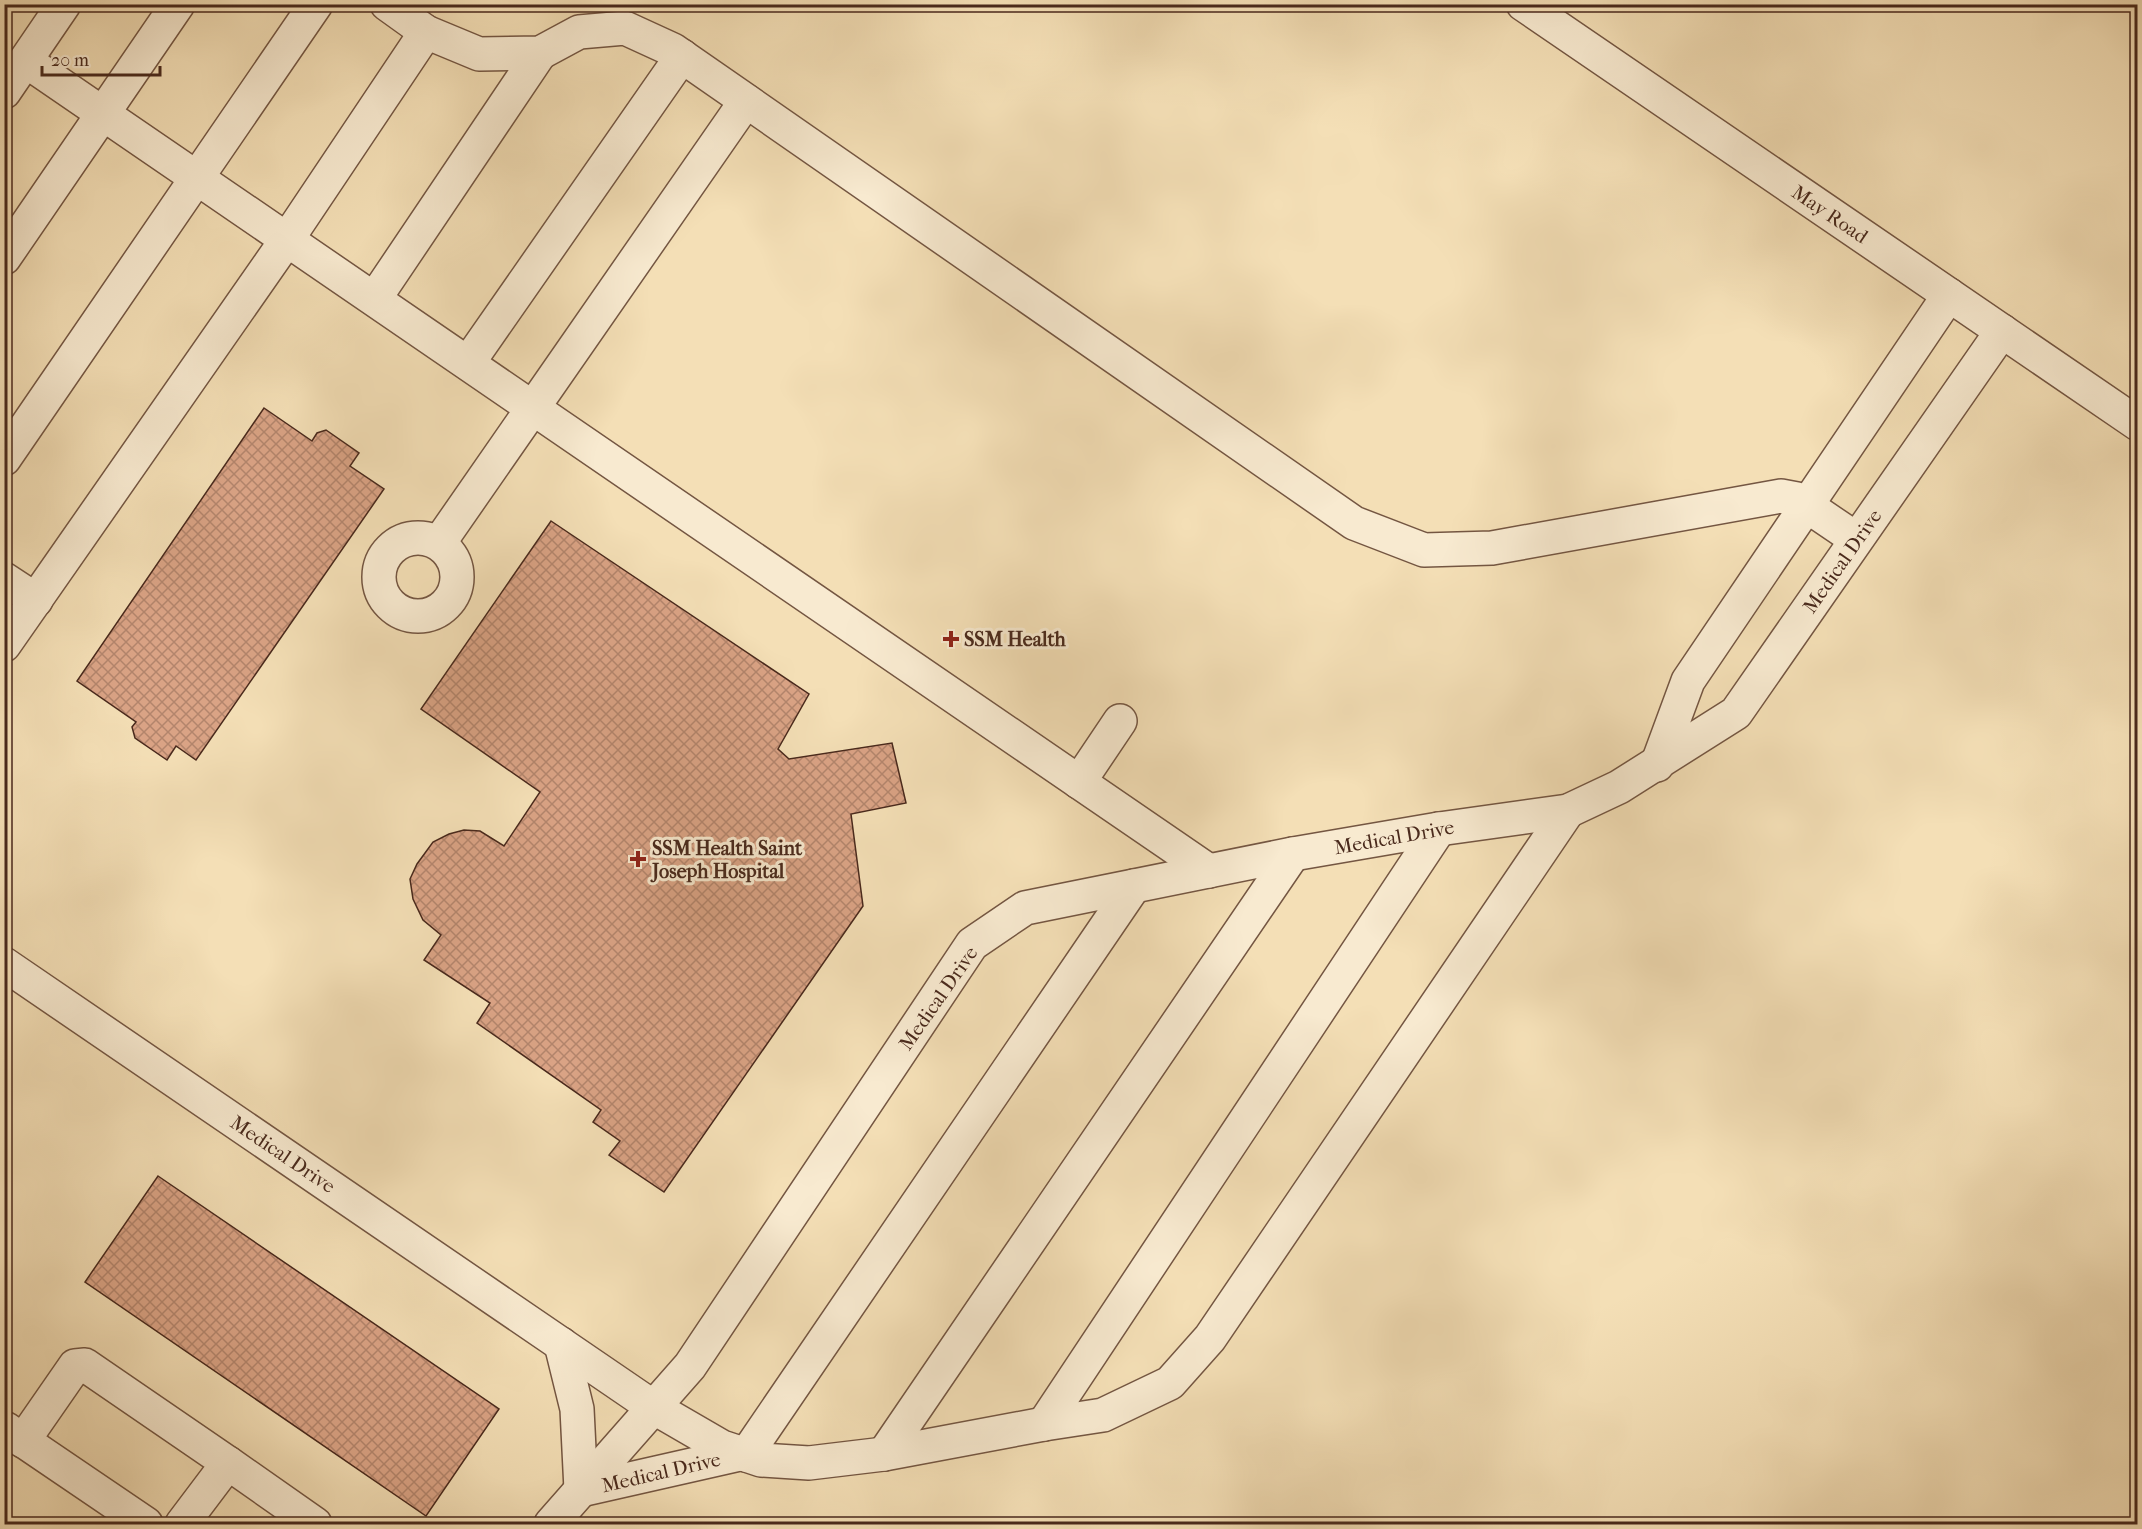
<svg xmlns="http://www.w3.org/2000/svg" width="2142" height="1529" font-family="'IM FELL French Canon',serif">
<defs>
<pattern id="building-cross-hatch" width="8" height="8" patternUnits="userSpaceOnUse" patternTransform="scale(1.5)"><rect width="8" height="8" fill="#daa385"/><path d="M0 0l8 8M0 8l8-8" fill="none" stroke="#b3856c"/></pattern>
</defs>
<rect width="100%" height="100%" fill="#f4dfb6"/>
<filter id="stains"><feTurbulence type="fractalNoise" baseFrequency=".00333" numOctaves="4"/><feColorMatrix values="0 0 0 0 .2 0 0 0 0 .09 0 0 0 0 .02 0 0 0 .5 -.17"/></filter>
<radialGradient id="worn" r=".72"><stop offset=".6" stop-color="#630" stop-opacity="0"/><stop offset="1" stop-color="#630" stop-opacity=".3"/></radialGradient>
<!-- building -->
<g fill="url(#building-cross-hatch)" stroke="#49291c" stroke-width="1.5">
<path d="M264 408 312 441 317 433 326 430 359 453 350 466 384 489 196 760 176 746 167 760 135 738 132 727 136 722 77 681Z"/>
<path d="M551 521 809 694 778 749 789 759 892 743 906 803 851 814 863 906 664 1192 609 1155 620 1141 593 1122 601 1110 477 1023 490 1003 424 960 441 935 423 920 413 899 410 879 417 864 433 842 449 834 464 830 480 831 504 846 540 792 421 709Z"/>
<path d="M158 1176 499 1409 426 1516 85 1282Z"/>
</g>
<g fill="none" stroke-linecap="round" stroke-linejoin="round">
<defs>
<g id="minor">
<path d="M387 4 426 32 479 54 540 53 579 32 625 28 673 50 1354 523 1424 550 1492 548 1781 496 1797 499 1856 539"/>
<path d="M1523 4 2138 424"/>
<path d="M26 61 1209 871"/>
<path d="M4 92 64 4"/>
<path d="M4 258 178 4"/>
<path d="M375 298 540 53"/>
<path d="M468 363 682 56"/>
<path d="M4 459 316 4"/>
<circle cx="418" cy="577" r="39"/>
<path d="M439 543 746 101"/>
<path d="M4 579 36 600"/>
<path d="M4 645 288 238 426 32"/>
<path d="M1657 765 1688 681 1949 295"/>
<path d="M1079 782 1120 721"/>
<path d="M4 964 653 1407 722 1447 761 1460 809 1463 884 1454 1044 1424 1103 1415 1170 1383 1210 1338 1568 811"/>
<path d="M561 1344 577 1409 581 1490"/>
<path d="M1044 1424 1439 829"/>
<path d="M6 1429 146 1524"/>
<path d="M23 1441 75 1366 85 1365 228 1463 182 1524"/>
<path d="M884 1454 1293 854"/>
<path d="M746 1455 1134 886"/>
<path d="M228 1463 315 1524"/>
<path d="M581 1490 740 1454"/>
<path d="M551 1524 690 1366 972 944 1025 908 1293 854 1439 829 1568 811 1619 787 1736 713 2002 331"/>
</g>
</defs>
<!-- minor casing -->
<use href="#minor" stroke="#745642" stroke-width="36"/>
<!-- minor -->
<use href="#minor" stroke="#f8ead0" stroke-width="33"/>
</g>
<!-- markers -->
<g fill="#8f2418" stroke="#f8ead0" stroke-width="2">
<path d="M948 630h6v6h6v6h-6v6h-6v-6h-6v-6h6z"/>
<path d="M635 850h6v6h6v6h-6v6h-6v-6h-6v-6h6z"/>
</g>
<g text-anchor="middle" stroke-width="6" stroke-linejoin="round" paint-order="stroke">
<!-- street labels -->
<g font-size="20" fill="#49291c" stroke="#f8ead0">
<text transform="translate(1830 214) rotate(34)" y="7">May Road</text>
<text transform="translate(1842 561) rotate(-55)" y="7">Medical Drive</text>
<text transform="translate(1394 837) rotate(-10)" y="7">Medical Drive</text>
<text transform="translate(938 998) rotate(-55)" y="7">Medical Drive</text>
<text transform="translate(283 1154) rotate(34)" y="7">Medical Drive</text>
<text transform="translate(661 1472) rotate(-13)" y="7">Medical Drive</text>
</g>
<!-- poi labels -->
<g font-size="20" font-weight="bold" fill="#49291c" stroke="#f8ead0" text-anchor="start">
<text x="964" y="646">SSM Health</text>
<text x="652" y="855">SSM Health Saint<tspan x="652" dy="23">Joseph Hospital</tspan></text>
</g>
</g>
<!-- margin -->
<rect width="2142" height="1529" fill="none" stroke="#f4dfb6" stroke-width="24"/>
<rect x="6" y="6" width="2130" height="1517" fill="none" stroke="#49291c" stroke-width="3"/>
<rect x="12" y="12" width="2118" height="1505" fill="none" stroke="#49291c" stroke-width="1.5"/>
<!-- scale -->
<path d="M42 66v9h118v-9" fill="none" stroke="#49291c" stroke-width="3"/>
<text x="51" y="66" font-size="18" fill="#49291c" stroke="#f8ead0" stroke-width="4.5" paint-order="stroke">20 m</text>
<rect width="100%" height="100%" filter="url(#stains)"/>
<rect width="100%" height="100%" fill="url(#worn)"/>
</svg>
